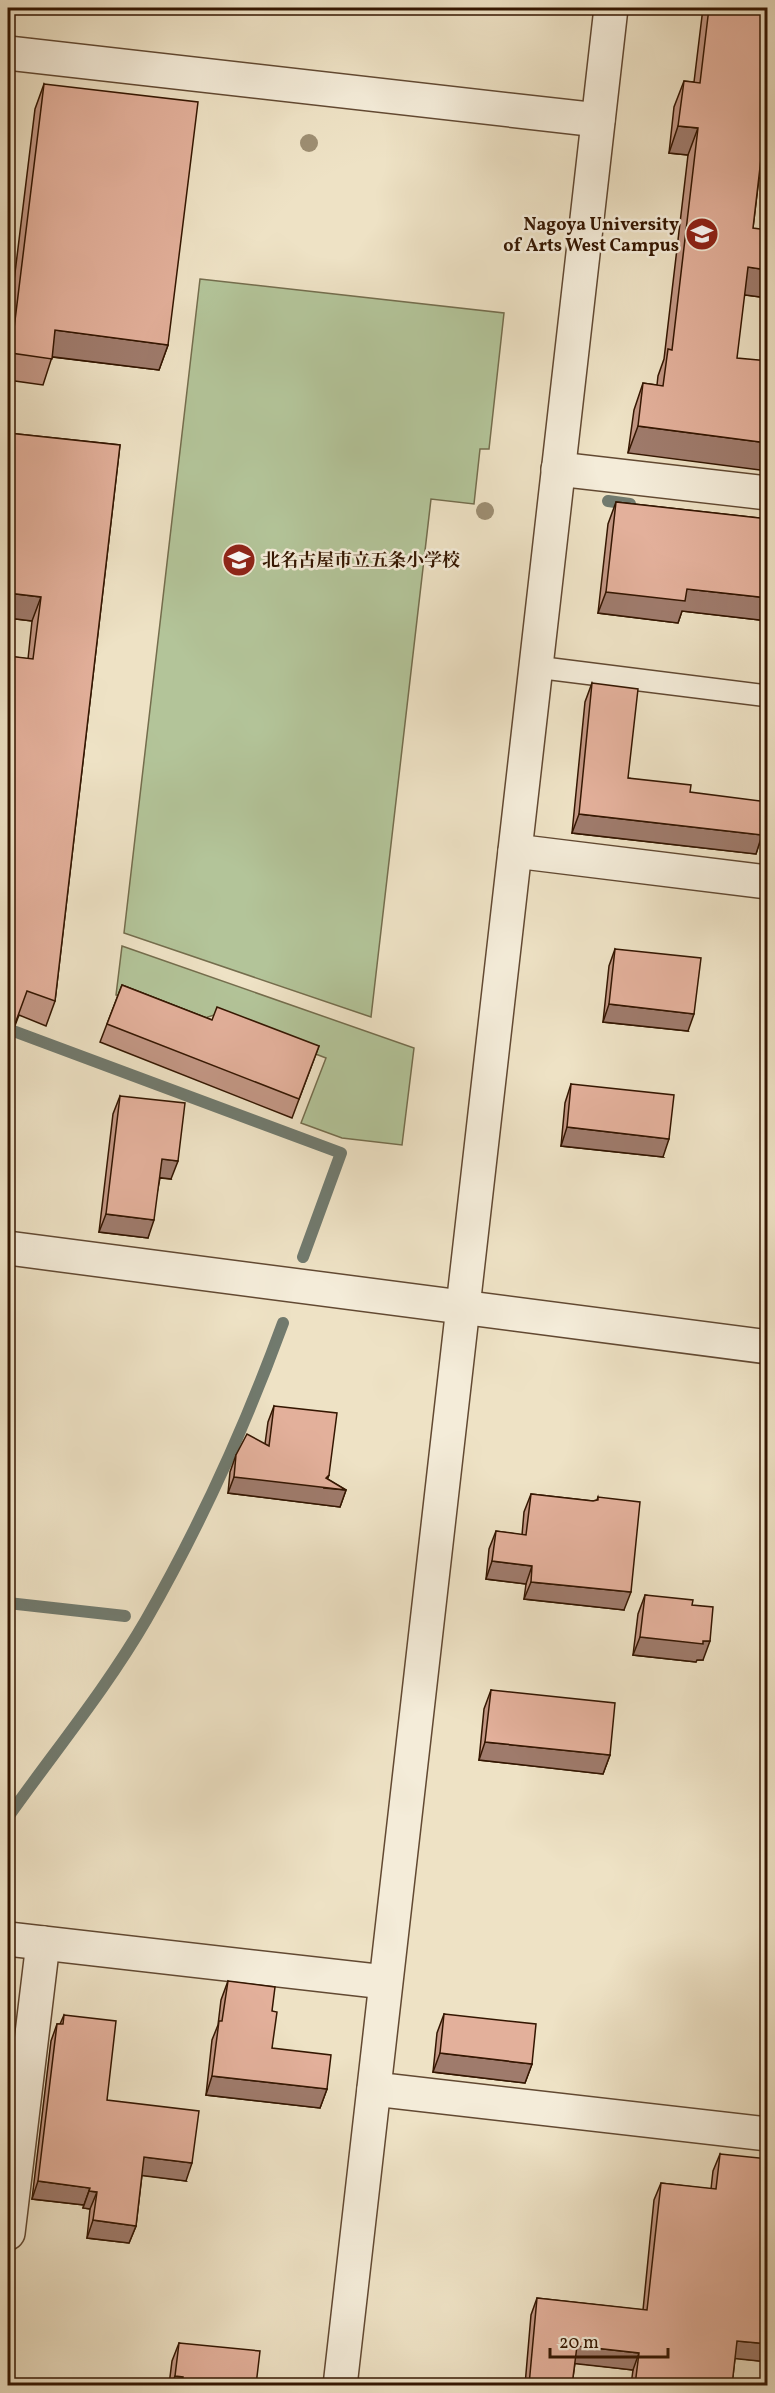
<svg xmlns="http://www.w3.org/2000/svg" width="775" height="2393" font-family="Vollkorn,'Noto Serif JP',serif">
<rect width="100%" height="100%" fill="#eee2c5"/>
<filter id="stains"><feTurbulence type="fractalNoise" baseFrequency=".00333" numOctaves="4"/><feColorMatrix values="0 0 0 0 .2 0 0 0 0 .09 0 0 0 0 .02 0 0 0 .5 -.17"/></filter>
<radialGradient id="worn" r=".72"><stop offset=".6" stop-color="#630" stop-opacity="0"/><stop offset="1" stop-color="#630" stop-opacity=".3"/></radialGradient>
<!-- green -->
<g fill="#b3c499" stroke="#746d4d" stroke-width="1.5">
<path d="M200 279 504 313 489 449H480L474 504 431 499 371 1017 124 933Z"/>
<path d="M122 946 414 1048 402 1145 342 1138 301 1123 326 1058 214 1015 190 1023 116 995Z"/>
</g>
<g fill="none" stroke-linecap="round" stroke-linejoin="round">
<!-- stream -->
<g stroke="#717a6e" stroke-width="12">
<path d="M608 501 630 504"/>
<path d="M8 1029 341 1153 303 1257"/>
<path d="M8 1603 125 1616"/>
<path d="M8 1817C54 1752 106 1689 146 1620 200 1526 246 1424 283 1323"/>
</g>
<defs>
<path id="service" d="M536 667 768 696"/>
<g id="minor">
<path d="M558 469 768 493"/>
<path d="M515 851 768 882"/>
<path d="M8 1248 768 1347"/>
<path d="M8 1939 385 1982"/>
<path d="M374 2089 768 2134"/>
<path d="M8 2233 43 1943"/>
</g>
<g id="tertiary">
<path d="M8 53 598 120"/>
<path d="M340 2386 611 8"/>
</g>
</defs>
<!-- service casing -->
<use href="#service" stroke="#624932" stroke-width="24"/>
<!-- minor casing -->
<use href="#minor" stroke="#624932" stroke-width="36"/>
<!-- tertiary casing -->
<use href="#tertiary" stroke="#624932" stroke-width="36"/>
<!-- service -->
<use href="#service" stroke="#f4ecd9" stroke-width="21"/>
<!-- minor -->
<use href="#minor" stroke="#f4ecd9" stroke-width="33"/>
<!-- tertiary -->
<use href="#tertiary" stroke="#f4ecd9" stroke-width="33"/>
</g>
<!-- trees -->
<g fill="#9d8e72">
<circle cx="309" cy="143" r="9"/>
<circle cx="485" cy="511" r="9"/>
</g>
<!-- wall -->
<g fill="#c39785" stroke="#341601" stroke-width="1.5">
<path d="M703 8H768V179L759 178 753 228 768 298 745 295 628 453 634 410 643 383 657 385 658 376 664 359 688 155 669 153 674 107 684 81 694 82Z"/>
<path d="M44 84 168 345 159 370 52 357 43 385 8 380V330L35 109Z"/>
<path d="M8 433 120 445 55 1001 46 1026 19 1015 8 1044V656L28 659 32 621 8 618Z"/>
<path d="M616 502 768 519V621L682 611 678 623 598 613 608 524Z"/>
<path d="M592 683 628 778 690 792 762 835 756 854 572 833 585 702Z"/>
<path d="M615 949 688 1031 603 1022 609 966Z"/>
<path d="M122 985 212 1020 319 1046 292 1118 100 1042Z"/>
<path d="M571 1084 663 1157 561 1146 565 1103Z"/>
<path d="M120 1096 171 1179 160 1178 148 1238 99 1232 113 1114Z"/>
<path d="M274 1406 329 1475 327 1479 346 1490 340 1507 228 1493 230 1472 236 1455 265 1444 268 1422Z"/>
<path d="M531 1494 593 1501 597 1500 598 1497 624 1610 524 1599 526 1584 486 1579 489 1549 496 1531 522 1535 524 1512Z"/>
<path d="M645 1595 692 1605 703 1660H697L696 1662 633 1655 638 1614Z"/>
<path d="M491 1690 610 1755 603 1774 479 1760 484 1709Z"/>
<path d="M228 1981 272 2011V2048L327 2089 320 2108 206 2095 212 2040 218 2025 221 2000Z"/>
<path d="M444 2014 532 2064 525 2083 433 2072 437 2033Z"/>
<path d="M64 2015 107 2100 186 2181 142 2175 136 2226 129 2243 87 2238 90 2209 83 2208 84 2205 32 2199 51 2041 57 2024H60Z"/>
<path d="M720 2154 761 2263 768 2264V2362L735 2358 732 2385H631L633 2370 575 2363 572 2385H525L531 2315 537 2298 643 2310 654 2200 661 2183 711 2189 713 2171Z"/>
<path d="M179 2343 256 2385H169L172 2361Z"/>
</g>
<!-- shaded-wall -->
<g fill="#9f7b6c" stroke="#341601" stroke-width="1.5">
<path d="M678 126 698 128 688 155 669 153Z"/>
<path d="M762 150 768 151V179L752 177Z"/>
<path d="M748 267 768 270V298L738 294Z"/>
<path d="M55 330 168 345 159 370 46 356Z"/>
<path d="M638 426 768 443V471L628 453Z"/>
<path d="M687 589 768 598V621L682 611 678 623 598 613 606 592Z"/>
<path d="M8 593 41 597 32 621 8 618Z"/>
<path d="M579 814 762 835 756 854 572 833Z"/>
<path d="M609 1004 694 1014 688 1031 603 1022Z"/>
<path d="M567 1127 669 1139 663 1157 561 1146Z"/>
<path d="M162 1159 178 1161 171 1179 155 1177Z"/>
<path d="M106 1214 154 1220 148 1238 99 1232Z"/>
<path d="M329 1475 324 1488 346 1490 340 1507 228 1493 234 1477 326 1478Z"/>
<path d="M492 1561 532 1566 526 1584 486 1579Z"/>
<path d="M531 1582 631 1592 624 1610 524 1599Z"/>
<path d="M640 1637 703 1641H710L703 1660H697L696 1662 633 1655Z"/>
<path d="M485 1742 610 1755 603 1774 479 1760Z"/>
<path d="M440 2053 532 2064 525 2083 433 2072Z"/>
<path d="M212 2076 327 2089 320 2108 206 2095Z"/>
<path d="M144 2157 192 2163 186 2181 138 2175Z"/>
<path d="M38 2181 90 2188 84 2205 32 2199Z"/>
<path d="M89 2191 97 2192 90 2209 83 2208Z"/>
<path d="M93 2220 136 2226 129 2243 87 2238Z"/>
<path d="M737 2341 768 2344V2362L730 2358Z"/>
<path d="M577 2346 639 2353 633 2370 570 2363Z"/>
<path d="M175 2376 183 2377 180 2385H171Z"/>
</g>
<!-- building -->
<g fill="#e3b09b" stroke="#341601" stroke-width="1.5">
<path d="M709 8H768V151L762 150 753 228 768 230V270L748 267 737 358 768 361V443L638 426 643 383 663 386 668 349 672 350 698 128 678 126 684 81 700 83Z"/>
<path d="M44 84 198 102 168 345 55 330 52 359 11 353Z"/>
<path d="M8 433 120 445 55 1001 27 991 8 1043V656L33 659 41 597 8 593V557L10 533H8Z"/>
<path d="M616 502 768 519V598L687 589 685 601 606 592Z"/>
<path d="M592 683 638 689 628 778 691 785 690 792 767 802 762 835 579 814Z"/>
<path d="M615 949 701 958 694 1014 609 1004Z"/>
<path d="M122 985 212 1020 217 1007 319 1046 299 1099 107 1024Z"/>
<path d="M571 1084 674 1095 669 1139 567 1127Z"/>
<path d="M120 1096 185 1103 178 1161 162 1159 154 1220 106 1214Z"/>
<path d="M274 1406 337 1413 329 1475 326 1478 346 1490 234 1477 236 1455 247 1434 269 1446Z"/>
<path d="M531 1494 593 1501 598 1500V1497L640 1502 631 1592 531 1582 532 1566 492 1561 496 1531 526 1535Z"/>
<path d="M645 1595 693 1600 692 1605 713 1607 710 1641H703V1644L640 1637Z"/>
<path d="M491 1690 615 1703 610 1755 485 1742Z"/>
<path d="M228 1981 275 1987 272 2011 277 2012 272 2048 331 2055 327 2089 212 2076 219 2021H222Z"/>
<path d="M444 2014 536 2024 532 2064 440 2053Z"/>
<path d="M64 2015 116 2021 107 2100 199 2111 192 2163 144 2157 136 2226 93 2220 97 2192 89 2191 90 2188 38 2181 57 2024H63Z"/>
<path d="M720 2154 768 2159V2218L761 2263 768 2264V2344L737 2341 732 2385H635L639 2353 577 2346 572 2385H529L537 2298 647 2310 661 2183 716 2189Z"/>
<path d="M179 2343 260 2351 256 2385H182L183 2377 175 2376Z"/>
</g>
<!-- icons -->
<defs>
<symbol id="university-disc" viewBox="-11 -11 22 22"><circle r="9.5" fill="#8f2418" stroke="#f4ecd9"/><path d="M0-5L7-2L0 1L-7-2ZM-4 1L0 2.5L4 1V4Q0 6-4 4Z" fill="#fff"/></symbol>
<symbol id="school-disc" viewBox="-11 -11 22 22"><circle r="9.5" fill="#8f2418" stroke="#f4ecd9"/><path d="M0-5L7-2L0 1L-7-2ZM-4 1L0 2.5L4 1V4Q0 6-4 4Z" fill="#fff"/></symbol>
</defs>
<g fill-rule="evenodd">
<use href="#university-disc" x="683" y="215" width="38" height="38"/>
<use href="#school-disc" x="220" y="541" width="38" height="38"/>
</g>
<g text-anchor="middle" stroke-width="5" stroke-linejoin="round" paint-order="stroke">
<!-- poi labels -->
<g font-size="18" font-weight="bold" fill="#341601" stroke="#f4ecd9" text-anchor="end">
<text x="679" y="230">Nagoya University<tspan x="679" dy="21">of Arts West Campus</tspan></text>
<text x="262" y="566" text-anchor="start">北名古屋市立五条小学校</text>
</g>
</g>
<!-- margin -->
<rect width="775" height="2393" fill="none" stroke="#eee2c5" stroke-width="30"/>
<rect x="9" y="9" width="757" height="2375" fill="none" stroke="#341601" stroke-width="3"/>
<rect x="15" y="15" width="745" height="2363" fill="none" stroke="#341601" stroke-width="1.5"/>
<!-- scale -->
<path d="M550 2348v9h118v-9" fill="none" stroke="#341601" stroke-width="3"/>
<text x="559" y="2348" font-size="18" fill="#341601" stroke="#f4ecd9" stroke-width="4.5" paint-order="stroke">20 m</text>
<rect width="100%" height="100%" filter="url(#stains)"/>
<rect width="100%" height="100%" fill="url(#worn)"/>
</svg>
